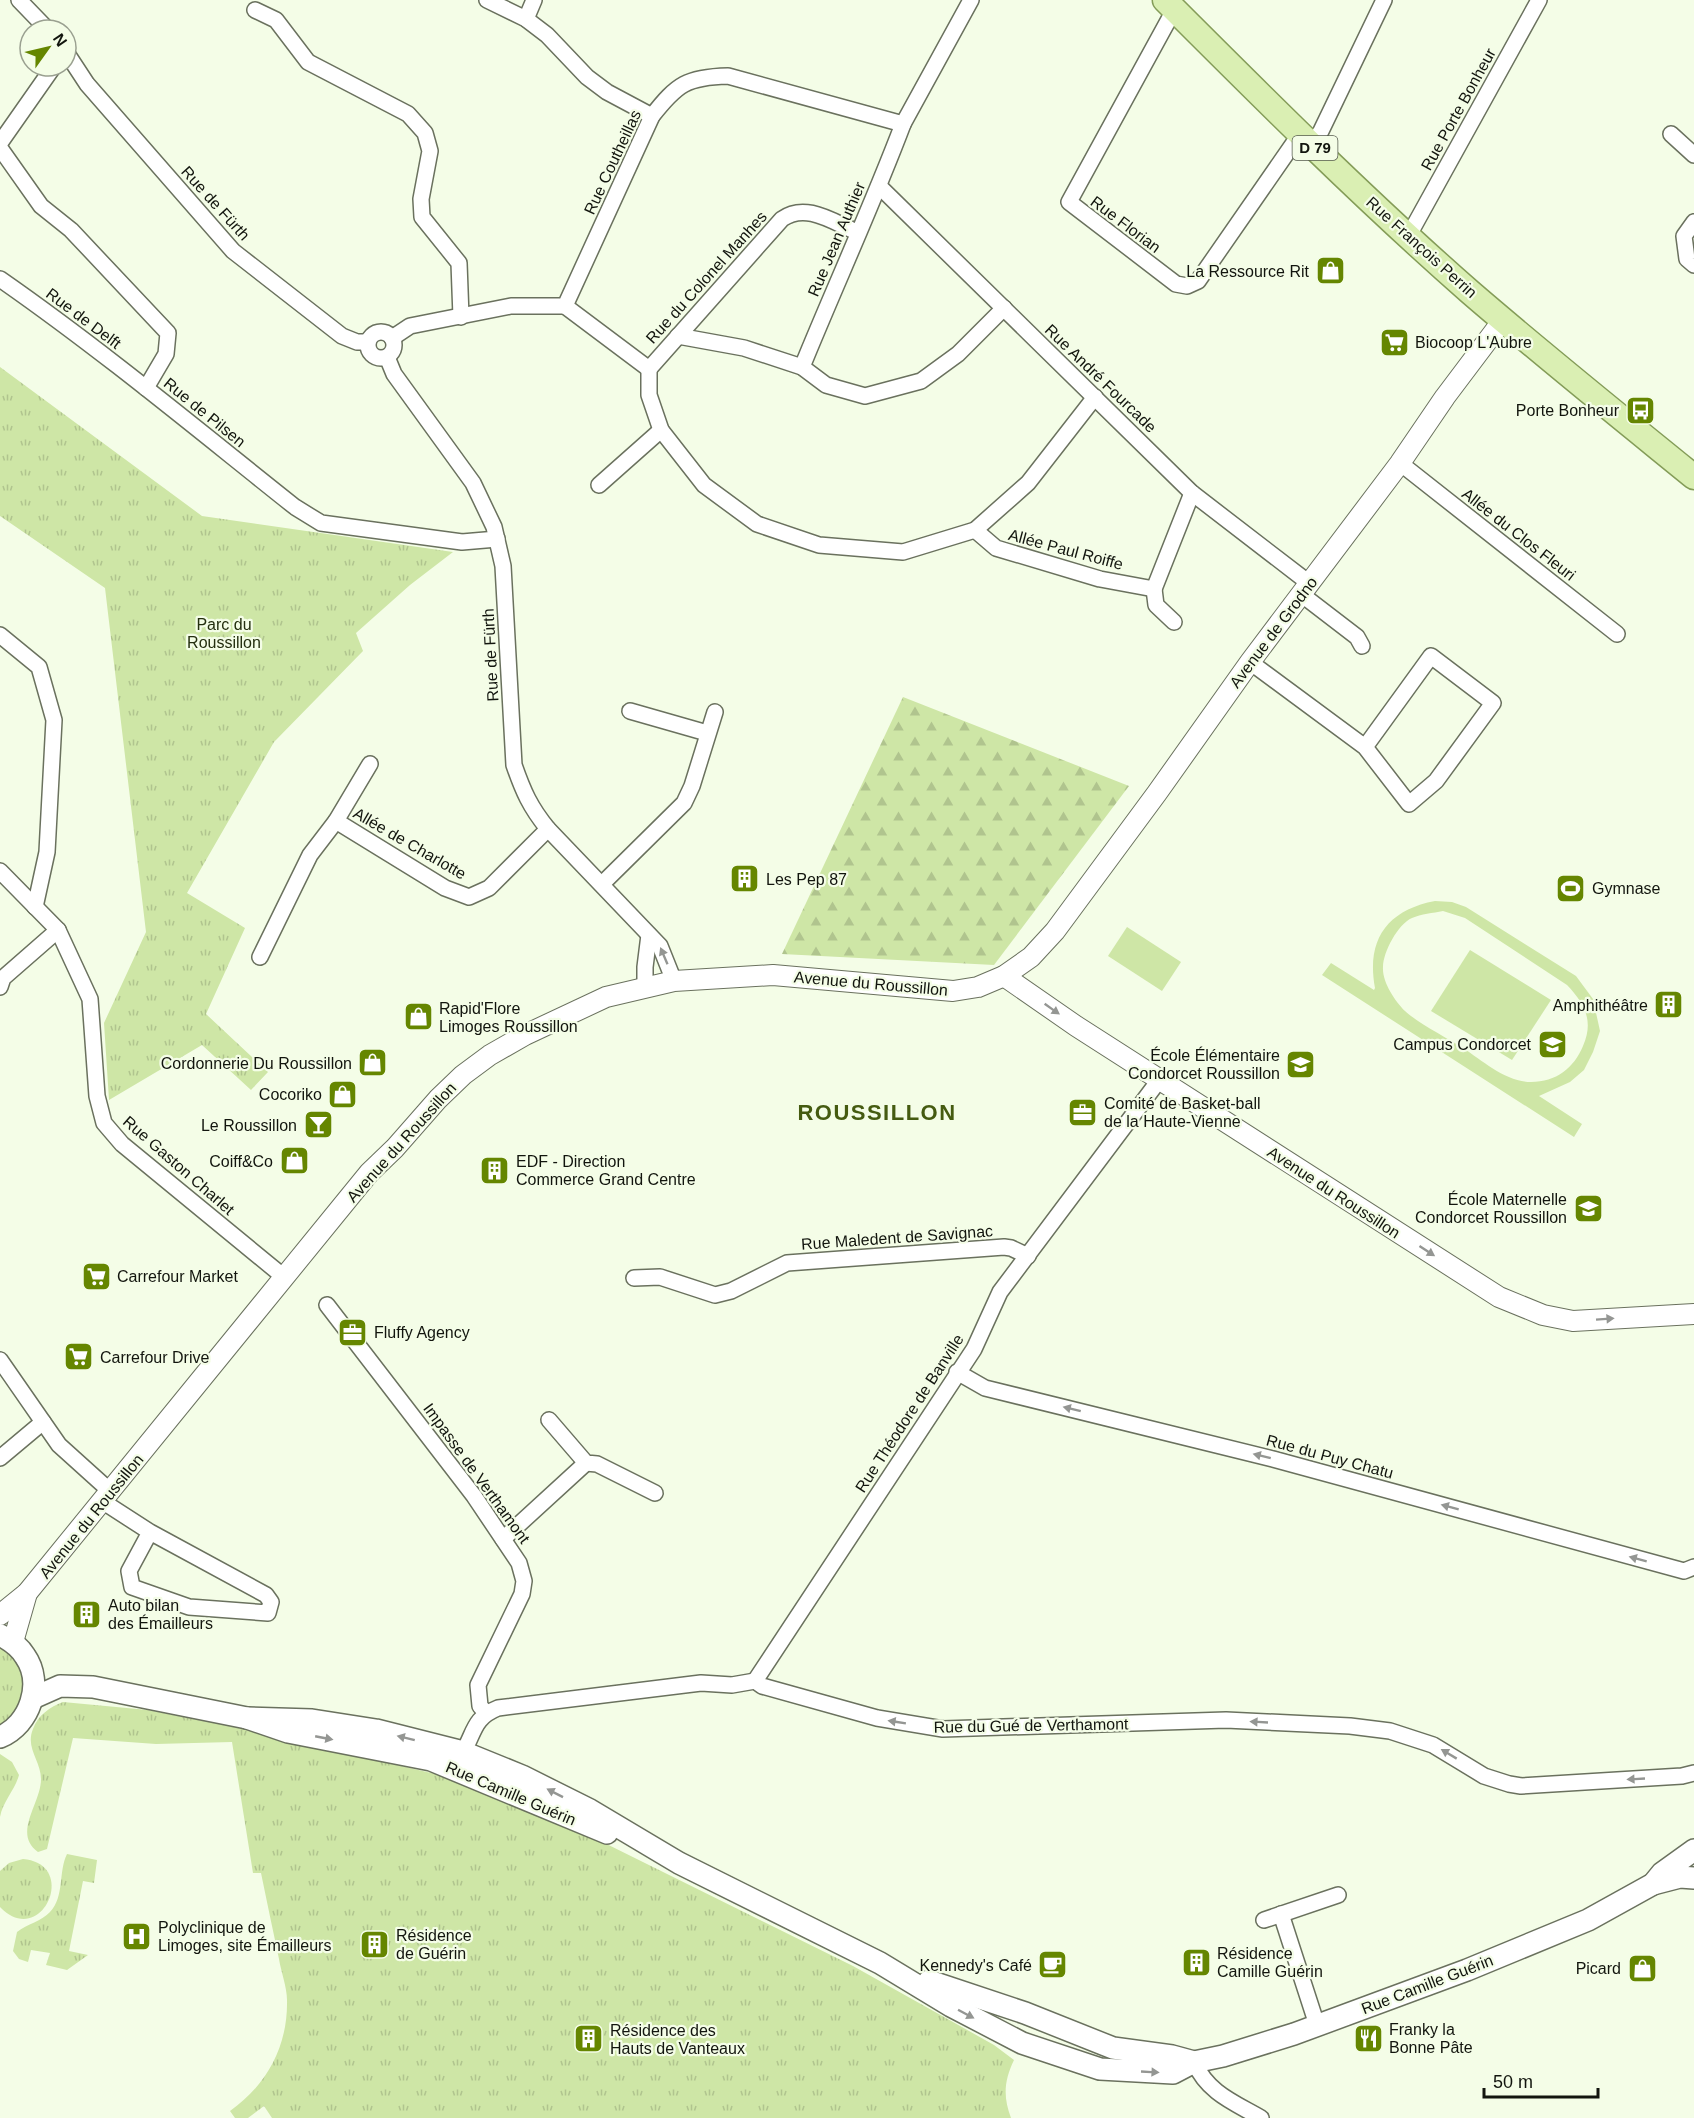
<svg xmlns="http://www.w3.org/2000/svg" width="1694" height="2118" font-family="Helvetica,sans-serif">
<defs>
<pattern id="grass-tufts" width="24" height="20" patternUnits="userSpaceOnUse" patternTransform="scale(1.5)"><rect width="24" height="20" fill="#cee6a6"/><path d="M3 7l-1-3M5 7V3M7 7l1-3M15 17l-1-3M17 17v-4M19 17l1-3" fill="none" stroke="#b0c48e"/></pattern>
<pattern id="forest-firs" width="22" height="20" patternUnits="userSpaceOnUse" patternTransform="scale(1.5)"><rect width="22" height="20" fill="#cee6a6"/><path d="M5 1l3.5 6h-7zM16 11l3.5 6h-7z" fill="#b0c48e"/></pattern>
</defs>
<rect width="100%" height="100%" fill="#f4fde7"/>
<!-- grass -->
<g fill="url(#grass-tufts)">
<path d="M0 367 202 516 453 552 410 585 356 633 363 651 274 742 187 893 245 928 206 1014 268 1072 251 1090 202 1045 109 1100 104 1023 146 932 105 588 0 516Z"/>
<path d="M0 1643 18 1658 25 1687 22 1703 13 1716 0 1726Z"/>
<path d="M63 1702 148 1710 239 1728 444 1776 544 1813 853 1966 994 2045 1014 2060C1004 2081 1003 2097 1011 2118H272L264 2106 248 2118H235L230 2111C267 2085 288 2046 287 2000 287 1987 281 1972 279 1959 273 1931 267 1902 261 1873H253L232 1742 156 1744 73 1738 47 1849 38 1852C12 1833 41 1804 41 1779 41 1761 25 1748 33 1729 38 1715 50 1707 63 1702Z"/>
<path d="M0 1754 12 1762 19 1775C15 1790 3 1801 0 1817Z"/>
<path d="M67 1854 97 1860 94 1883 83 1881 69 1951 88 1955 67 1970 46 1965 50 1953 31 1950 28 1962 19 1959 13 1951 17 1932C27 1924 42 1921 50 1912 65 1896 58 1872 67 1854Z"/>
<path d="M23 1859C80 1864 41 1950 0 1907V1871L9 1863Z"/>
</g>
<!-- forest -->
<path fill="url(#forest-firs)" d="M903 697 1129 786 994 965 782 954Z"/>
<!-- garden -->
<g fill="#cee6a6" fill-rule="evenodd">
<path d="M1435 901 1452 902 1466 907 1576 976 1593 999 1600 1031 1593 1052 1584 1070 1570 1082 1539 1096 1582 1124 1574 1137 1322 975 1331 963 1374 990 1375 988C1366 940 1387 910 1435 901ZM1443 911 1465 918 1567 985C1585 1004 1594 1021 1583 1046 1574 1068 1556 1082 1531 1082 1506 1082 1483 1061 1463 1048 1447 1038 1418 1023 1405 1011 1395 1001 1382 982 1383 967 1383 952 1398 924 1412 918 1421 914 1433 913 1443 911Z"/>
<path d="M1127 927 1181 962 1162 991 1108 956Z"/>
<path d="M1470 950 1551 1000 1512 1060 1431 1011Z"/>
</g>
<g fill="none" stroke-linecap="round" stroke-linejoin="round">
<defs>
<g id="minor">
<path d="M19 0 48 30"/>
<path d="M487 0 526 19 547 35 587 77 607 92 652 116"/>
<path d="M255 10 276 20 308 62 408 114 425 133 430 151 421 199 422 217 459 263 461 317"/>
<path d="M1174 10 1069 202 1176 284 1187 286 1198 281 1300 134"/>
<path d="M526 19 534 0"/>
<path d="M66 52 87 84 233 251 342 336 357 342H368"/>
<path d="M1671 134 1694 155"/>
<path d="M0 143 54 66"/>
<path d="M1312 145 1321 131 1384 0"/>
<path d="M0 148 41 206 71 230 168 333 166 354 146 388"/>
<path d="M879 186 1192 493 1309 583"/>
<path d="M1694 222 1684 236 1687 259 1694 265"/>
<path d="M1409 235 1539 0"/>
<path d="M0 279C102 350 198 430 295 507L321 523 462 542 497 539"/>
<path d="M565 306 649 369"/>
<circle cx="381" cy="345" r="13"/>
<path d="M678 336 744 348 802 367 826 385 865 396 921 381 958 354 1004 308"/>
<path d="M392 338 410 326 511 306H565L652 116C677 84 687 77 728 76L903 124 971 0"/>
<path d="M387 357 394 374 473 483 494 527 503 566 514 765C523 791 530 807 548 829L660 946 674 981"/>
<path d="M802 367C835 286 872 206 903 124"/>
<path d="M649 369V395L661 430 704 485 757 524 819 545 903 552 975 530 1028 483 1095 397"/>
<path d="M649 369 782 219C806 202 833 222 857 232"/>
<path d="M1400 463 1617 634"/>
<path d="M599 485 661 430"/>
<path d="M975 530 996 548 1100 579 1154 589 1192 493"/>
<path d="M1154 589 1156 605 1174 622"/>
<path d="M1301 594 1357 637 1362 646"/>
<path d="M0 635 39 667 54 720 47 852 35 907"/>
<path d="M1250 662 1365 747 1409 804 1436 781 1493 703 1431 656 1365 747"/>
<path d="M630 711 707 733"/>
<path d="M336 821 370 764"/>
<path d="M0 871 58 930 90 999 97 1096 104 1123 122 1144 284 1277"/>
<path d="M602 884 684 803 692 786 715 712"/>
<path d="M260 957 310 855 336 821 445 888 469 897 489 888 548 829"/>
<path d="M645 986V967L649 935"/>
<path d="M0 987 3 978 58 930"/>
<path d="M634 1278 660 1277 715 1295 731 1291 787 1263 1004 1247 1011 1248 1028 1256"/>
<path d="M327 1305 474 1496 519 1563 524 1581 522 1594 478 1685 480 1706 486 1713"/>
<path d="M0 1360 59 1445 110 1491"/>
<path d="M957 1372 985 1388 1273 1459 1684 1571 1694 1567"/>
<path d="M549 1420 586 1463 597 1464 655 1493"/>
<path d="M0 1458 43 1422"/>
<path d="M102 1501 150 1532 129 1571 132 1587 189 1607 268 1613 271 1602 266 1595 150 1532"/>
<path d="M503 1539 586 1463"/>
<path d="M755 1681 974 1349 1000 1292 1160 1079"/>
<path d="M454 1754 463 1752C475 1732 473 1718 498 1708L701 1683 732 1685 755 1681 762 1686 877 1718 943 1729 1226 1720 1350 1726 1390 1731 1433 1745 1484 1776 1509 1784 1521 1786 1682 1776 1694 1773"/>
<path d="M1281 1914 1317 2025"/>
<path d="M1264 1920 1338 1895"/>
<path d="M1194 2062C1208 2093 1233 2102 1261 2118"/>
</g>
<g id="tertiary">
<path d="M1004 976 1076 1026 1499 1297 1543 1315 1573 1321 1694 1314"/>
<path d="M0 1615 27 1593 369 1173 395 1148 438 1099 463 1075 490 1055 525 1035 606 997 674 981 773 975 953 991 978 987 1004 976 1031 957 1055 931 1157 793 1250 662 1400 463 1445 397 1503 320"/>
<path d="M13 1642 27 1593"/>
</g>
<g id="secondary">
<path d="M0 1635C10 1640 19 1646 25 1656 44 1683 30 1725 0 1737"/>
<path d="M33 1698 60 1686 93 1687 247 1718 288 1732 431 1760 607 1833"/>
<path d="M247 1718 312 1720 376 1730 463 1752 522 1776 590 1810 679 1863 880 1963 951 2006 1022 2043 1100 2069 1173 2073 1194 2062 1223 2056 1294 2034 1467 1970 1588 1920 1653 1884 1662 1873 1694 1850"/>
<path d="M1653 1884 1680 1877 1694 1878"/>
<path d="M929 1981 1025 2013 1113 2048 1172 2056 1194 2062"/>
</g>
<path id="primary" d="M1165 0C1264 99 1364 199 1470 292 1543 355 1619 416 1694 477"/>
</defs>
<!-- minor casing -->
<use href="#minor" stroke="#6a715e" stroke-width="18"/>
<!-- tertiary casing -->
<use href="#tertiary" stroke="#6a715e" stroke-width="22"/>
<!-- secondary casing -->
<use href="#secondary" stroke="#6a715e" stroke-width="24"/>
<!-- primary casing -->
<use href="#primary" stroke="#849c58" stroke-width="27"/>
<!-- minor -->
<use href="#minor" stroke="#fff" stroke-width="15"/>
<!-- tertiary -->
<use href="#tertiary" stroke="#fff" stroke-width="20"/>
<!-- secondary -->
<use href="#secondary" stroke="#fff" stroke-width="21"/>
<!-- primary -->
<use href="#primary" stroke="#daefb3" stroke-width="24"/>
</g>
<!-- one-way arrows -->
<defs><path id="oneway-solid" d="M-6-.8H1V-3.2L6.5 0L1 3.2V.8H-6Z" transform="scale(1.5)"/></defs>
<g fill="#949693">
<use href="#oneway-solid" transform="translate(664 956) rotate(-113)"/>
<use href="#oneway-solid" transform="translate(1052 1009) rotate(35)"/>
<use href="#oneway-solid" transform="translate(1427 1251) rotate(33)"/>
<use href="#oneway-solid" transform="translate(1605 1319) rotate(-4)"/>
<use href="#oneway-solid" transform="translate(1072 1409) rotate(-166)"/>
<use href="#oneway-solid" transform="translate(1262 1456) rotate(-166)"/>
<use href="#oneway-solid" transform="translate(1450 1507) rotate(-165)"/>
<use href="#oneway-solid" transform="translate(1638 1559) rotate(-165)"/>
<use href="#oneway-solid" transform="translate(897 1722) rotate(-171)"/>
<use href="#oneway-solid" transform="translate(1259 1722) rotate(-177)"/>
<use href="#oneway-solid" transform="translate(324 1738) rotate(11)"/>
<use href="#oneway-solid" transform="translate(406 1738) rotate(-166)"/>
<use href="#oneway-solid" transform="translate(1449 1754) rotate(-149)"/>
<use href="#oneway-solid" transform="translate(1636 1779) rotate(177)"/>
<use href="#oneway-solid" transform="translate(555 1793) rotate(-153)"/>
<use href="#oneway-solid" transform="translate(966 2014) rotate(28)"/>
<use href="#oneway-solid" transform="translate(1150 2072) rotate(3)"/>
</g>
<!-- icons -->
<defs>
<symbol id="shop-square" viewBox="-11 -11 22 22"><rect x="-9" y="-9" width="18" height="18" rx="4" fill="#658600" stroke="#f4fde7"/><path d="M-5-2.5h2.3a2.7 3.5 0 0 1 5.4 0H5L5.5 6h-11ZM-1.5-2.5h3a1.5 2.3 0 0 0-3 0Z" fill="#fff"/></symbol>
<symbol id="supermarket-square" viewBox="-11 -11 22 22"><rect x="-9" y="-9" width="18" height="18" rx="4" fill="#658600" stroke="#f4fde7"/><path d="M-6-5.5h2.5l.6 2H6L4.5 2H-2.5L-4.4-4H-6ZM-1.5 3.2a1.3 1.3 0 1 0 .1 0ZM3 3.2a1.3 1.3 0 1 0 .1 0Z" fill="#fff"/></symbol>
<symbol id="bus-square" viewBox="-11 -11 22 22"><rect x="-9" y="-9" width="18" height="18" rx="4" fill="#658600" stroke="#f4fde7"/><path d="M-5-6H5V4H4V6H2V4H-2V6H-4V4H-5ZM-3.5-4V0h7V-4ZM-3.5 1.2v1.5H-2V1.2ZM2 1.2v1.5H3.5V1.2Z" fill="#fff"/></symbol>
<symbol id="building-square" viewBox="-11 -11 22 22"><rect x="-9" y="-9" width="18" height="18" rx="4" fill="#658600" stroke="#f4fde7"/><path d="M-4-6H4V6H1V3H-1V6H-4ZM-2.5-4.3h1.7v1.8h-1.7ZM.8-4.3h1.7v1.8H.8ZM-2.5-1h1.7V.8h-1.7ZM.8-1h1.7V.8H.8Z" fill="#fff"/></symbol>
<symbol id="stadium-square" viewBox="-11 -11 22 22"><rect x="-9" y="-9" width="18" height="18" rx="4" fill="#658600" stroke="#f4fde7"/><path d="M0-5a6.5 5 0 1 0 0 10a6.5 5 0 1 0 0-10ZM-3.5-1.8h7v3.6h-7Z" fill="#fff"/></symbol>
<symbol id="university-square" viewBox="-11 -11 22 22"><rect x="-9" y="-9" width="18" height="18" rx="4" fill="#658600" stroke="#f4fde7"/><path d="M0-5L7-2L0 1L-7-2ZM-4 1L0 2.5L4 1V4Q0 6-4 4Z" fill="#fff"/></symbol>
<symbol id="school-square" viewBox="-11 -11 22 22"><rect x="-9" y="-9" width="18" height="18" rx="4" fill="#658600" stroke="#f4fde7"/><path d="M0-5L7-2L0 1L-7-2ZM-4 1L0 2.5L4 1V4Q0 6-4 4Z" fill="#fff"/></symbol>
<symbol id="office-square" viewBox="-11 -11 22 22"><rect x="-9" y="-9" width="18" height="18" rx="4" fill="#658600" stroke="#f4fde7"/><path d="M-6-3h4V-5.5h4V-3h4V5H-6ZM-1-4.5V-3h2v-1.5ZM-6 0V1H6V0Z" fill="#fff"/></symbol>
<symbol id="bar-square" viewBox="-11 -11 22 22"><rect x="-9" y="-9" width="18" height="18" rx="4" fill="#658600" stroke="#f4fde7"/><path d="M-6-5H6L.8 .8V4.5H3.5V6h-7V4.5H-.8V.8Z" fill="#fff"/></symbol>
<symbol id="hospital-square" viewBox="-11 -11 22 22"><rect x="-9" y="-9" width="18" height="18" rx="4" fill="#658600" stroke="#f4fde7"/><path d="M-5-5h3v3.5h4V-5h3V5h-3V1.5h-4V5h-3Z" fill="#fff"/></symbol>
<symbol id="cafe-square" viewBox="-11 -11 22 22"><rect x="-9" y="-9" width="18" height="18" rx="4" fill="#658600" stroke="#f4fde7"/><path d="M-5.5-4.5H6V0H3Q3 3.5 0 3.5H-2.5Q-5.5 3.5-5.5 0ZM3-3.2v2h1.7v-2ZM-6 4.5H4V6H-6Z" fill="#fff"/></symbol>
<symbol id="restaurant-square" viewBox="-11 -11 22 22"><rect x="-9" y="-9" width="18" height="18" rx="4" fill="#658600" stroke="#f4fde7"/><path d="M-5-6h1v4h1v-4h1v4h1v-4h1v5L-1.5 .5V6h-2V.5L-5-1ZM5-6V6H3V1.5H1.5Q1.5-4 5-6Z" fill="#fff"/></symbol>
</defs>
<g fill-rule="evenodd">
<use href="#shop-square" x="1314" y="254" width="33" height="33"/>
<use href="#supermarket-square" x="1378" y="326" width="33" height="33"/>
<use href="#bus-square" x="1624" y="394" width="33" height="33"/>
<use href="#building-square" x="728" y="862" width="33" height="33"/>
<use href="#stadium-square" x="1554" y="872" width="33" height="33"/>
<use href="#building-square" x="1652" y="988" width="33" height="33"/>
<use href="#shop-square" x="402" y="1000" width="33" height="33"/>
<use href="#university-square" x="1536" y="1028" width="33" height="33"/>
<use href="#shop-square" x="356" y="1046" width="33" height="33"/>
<use href="#school-square" x="1284" y="1048" width="33" height="33"/>
<use href="#shop-square" x="326" y="1078" width="33" height="33"/>
<use href="#office-square" x="1066" y="1096" width="33" height="33"/>
<use href="#bar-square" x="302" y="1108" width="33" height="33"/>
<use href="#shop-square" x="278" y="1144" width="33" height="33"/>
<use href="#building-square" x="478" y="1154" width="33" height="33"/>
<use href="#school-square" x="1572" y="1192" width="33" height="33"/>
<use href="#supermarket-square" x="80" y="1260" width="33" height="33"/>
<use href="#office-square" x="336" y="1316" width="33" height="33"/>
<use href="#supermarket-square" x="62" y="1340" width="33" height="33"/>
<use href="#building-square" x="70" y="1598" width="33" height="33"/>
<use href="#hospital-square" x="120" y="1920" width="33" height="33"/>
<use href="#building-square" x="358" y="1928" width="33" height="33"/>
<use href="#building-square" x="1180" y="1946" width="33" height="33"/>
<use href="#cafe-square" x="1036" y="1948" width="33" height="33"/>
<use href="#shop-square" x="1626" y="1952" width="33" height="33"/>
<use href="#restaurant-square" x="1352" y="2022" width="33" height="33"/>
<use href="#building-square" x="572" y="2022" width="33" height="33"/>
</g>
<g text-anchor="middle" stroke-width="4.5" stroke-linejoin="round" paint-order="stroke">
<!-- shield labels -->
<rect fill="#f4fde7" stroke="#565b4f" stroke-width="1.5" x="1292.5" y="136" width="45" height="24" rx="4.5"/>
<g font-size="15" font-weight="bold" fill="#12150e">
<text x="1315" y="153">D 79</text>
</g>
<!-- street labels -->
<g font-size="16" fill="#12150e" stroke="#f4fde7">
<text transform="translate(1458 109) rotate(-61)" y="6">Rue Porte Bonheur</text>
<text transform="translate(612 162) rotate(-65)" y="6">Rue Coutheillas</text>
<text transform="translate(216 203) rotate(48)" y="6">Rue de Fürth</text>
<text transform="translate(1126 224) rotate(37)" y="6">Rue Florian</text>
<text transform="translate(836 239) rotate(-67)" y="6">Rue Jean Authier</text>
<text transform="translate(1422 247) rotate(42)" y="6">Rue François Perrin</text>
<text transform="translate(706 277) rotate(-48)" y="6">Rue du Colonel Manhes</text>
<text transform="translate(84 318) rotate(37)" y="6">Rue de Delft</text>
<text transform="translate(1101 378) rotate(44)" y="6">Rue André Fourcade</text>
<text transform="translate(205 412) rotate(39)" y="6">Rue de Pilsen</text>
<text transform="translate(1519 534) rotate(38)" y="6">Allée du Clos Fleuri</text>
<text transform="translate(1066 549) rotate(15)" y="6">Allée Paul Roiffe</text>
<text transform="translate(1273 632) rotate(-53)" y="6">Avenue de Grodno</text>
<text transform="translate(490 655) rotate(-93)" y="6">Rue de Fürth</text>
<text transform="translate(410 843) rotate(30)" y="6">Allée de Charlotte</text>
<text transform="translate(871 983) rotate(5)" y="6">Avenue du Roussillon</text>
<text transform="translate(401 1142) rotate(-48)" y="6">Avenue du Roussillon</text>
<text transform="translate(179 1165) rotate(41)" y="6">Rue Gaston Charlet</text>
<text transform="translate(1334 1192) rotate(33)" y="6">Avenue du Roussillon</text>
<text transform="translate(897 1237) rotate(-4)" y="6">Rue Maledent de Savignac</text>
<text transform="translate(909 1413) rotate(-57)" y="6">Rue Théodore de Banville</text>
<text transform="translate(1330 1456) rotate(15)" y="6">Rue du Puy Chatu</text>
<text transform="translate(477 1473) rotate(54)" y="6">Impasse de Verthamont</text>
<text transform="translate(91 1516) rotate(-51)" y="6">Avenue du Roussillon</text>
<text transform="translate(1031 1725) rotate(-1)" y="6">Rue du Gué de Verthamont</text>
<text transform="translate(511 1793) rotate(23)" y="6">Rue Camille Guérin</text>
<text transform="translate(1427 1984) rotate(-21)" y="6">Rue Camille Guérin</text>
</g>
<!-- poi labels -->
<g font-size="16" fill="#12150e" stroke="#f4fde7" text-anchor="start">
<text x="1309" y="277" text-anchor="end">La Ressource Rit</text>
<text x="1415" y="348">Biocoop L'Aubre</text>
<text x="1619" y="416" text-anchor="end">Porte Bonheur</text>
<text x="766" y="885">Les Pep 87</text>
<text x="1592" y="894">Gymnase</text>
<text x="1648" y="1011" text-anchor="end">Amphithéâtre</text>
<text x="439" y="1014">Rapid'Flore<tspan x="439" dy="18">Limoges Roussillon</tspan></text>
<text x="1531" y="1050" text-anchor="end">Campus Condorcet</text>
<text x="1280" y="1061" text-anchor="end">École Élémentaire<tspan x="1280" dy="18">Condorcet Roussillon</tspan></text>
<text x="352" y="1069" text-anchor="end">Cordonnerie Du Roussillon</text>
<text x="322" y="1100" text-anchor="end">Cocoriko</text>
<text x="1104" y="1109">Comité de Basket-ball<tspan x="1104" dy="18">de la Haute-Vienne</tspan></text>
<text x="297" y="1131" text-anchor="end">Le Roussillon</text>
<text x="273" y="1167" text-anchor="end">Coiff&amp;Co</text>
<text x="516" y="1167">EDF - Direction<tspan x="516" dy="18">Commerce Grand Centre</tspan></text>
<text x="1567" y="1205" text-anchor="end">École Maternelle<tspan x="1567" dy="18">Condorcet Roussillon</tspan></text>
<text x="117" y="1282">Carrefour Market</text>
<text x="374" y="1338">Fluffy Agency</text>
<text x="100" y="1363">Carrefour Drive</text>
<text x="108" y="1611">Auto bilan<tspan x="108" dy="18">des Émailleurs</tspan></text>
<text x="158" y="1933">Polyclinique de<tspan x="158" dy="18">Limoges, site Émailleurs</tspan></text>
<text x="396" y="1941">Résidence<tspan x="396" dy="18">de Guérin</tspan></text>
<text x="1217" y="1959">Résidence<tspan x="1217" dy="18">Camille Guérin</tspan></text>
<text x="1032" y="1971" text-anchor="end">Kennedy's Café</text>
<text x="1621" y="1974" text-anchor="end">Picard</text>
<text x="1389" y="2035">Franky la<tspan x="1389" dy="18">Bonne Pâte</tspan></text>
<text x="610" y="2036">Résidence des<tspan x="610" dy="18">Hauts de Vanteaux</tspan></text>
</g>
<!-- park labels -->
<g font-size="16" fill="#242f0f" stroke="#f4fde7">
<text x="224" y="630">Parc du<tspan x="224" dy="18">Roussillon</tspan></text>
</g>
<!-- district labels -->
<g font-size="22" font-weight="bold" letter-spacing="1.5" fill="#455b11" stroke="#f4fde7">
<text x="877" y="1120">ROUSSILLON</text>
</g>
</g>
<!-- north arrow -->
<g transform="translate(48 48) rotate(56)"><circle r="28" fill="#f4fde7" stroke="#9aa090" stroke-width="1.5"/>
<path d="M0-4.5L10 22L0 15L-10 22Z" fill="#658600"/>
<text y="-9" font-size="16" font-weight="bold" text-anchor="middle" fill="#12150e">N</text>
</g>
<!-- scale -->
<path d="M1484 2088v9h114v-9" fill="none" stroke="#12150e" stroke-width="3"/>
<text x="1493" y="2088" font-size="18" fill="#12150e" stroke="#f4fde7" stroke-width="4.5" paint-order="stroke">50 m</text>
</svg>
